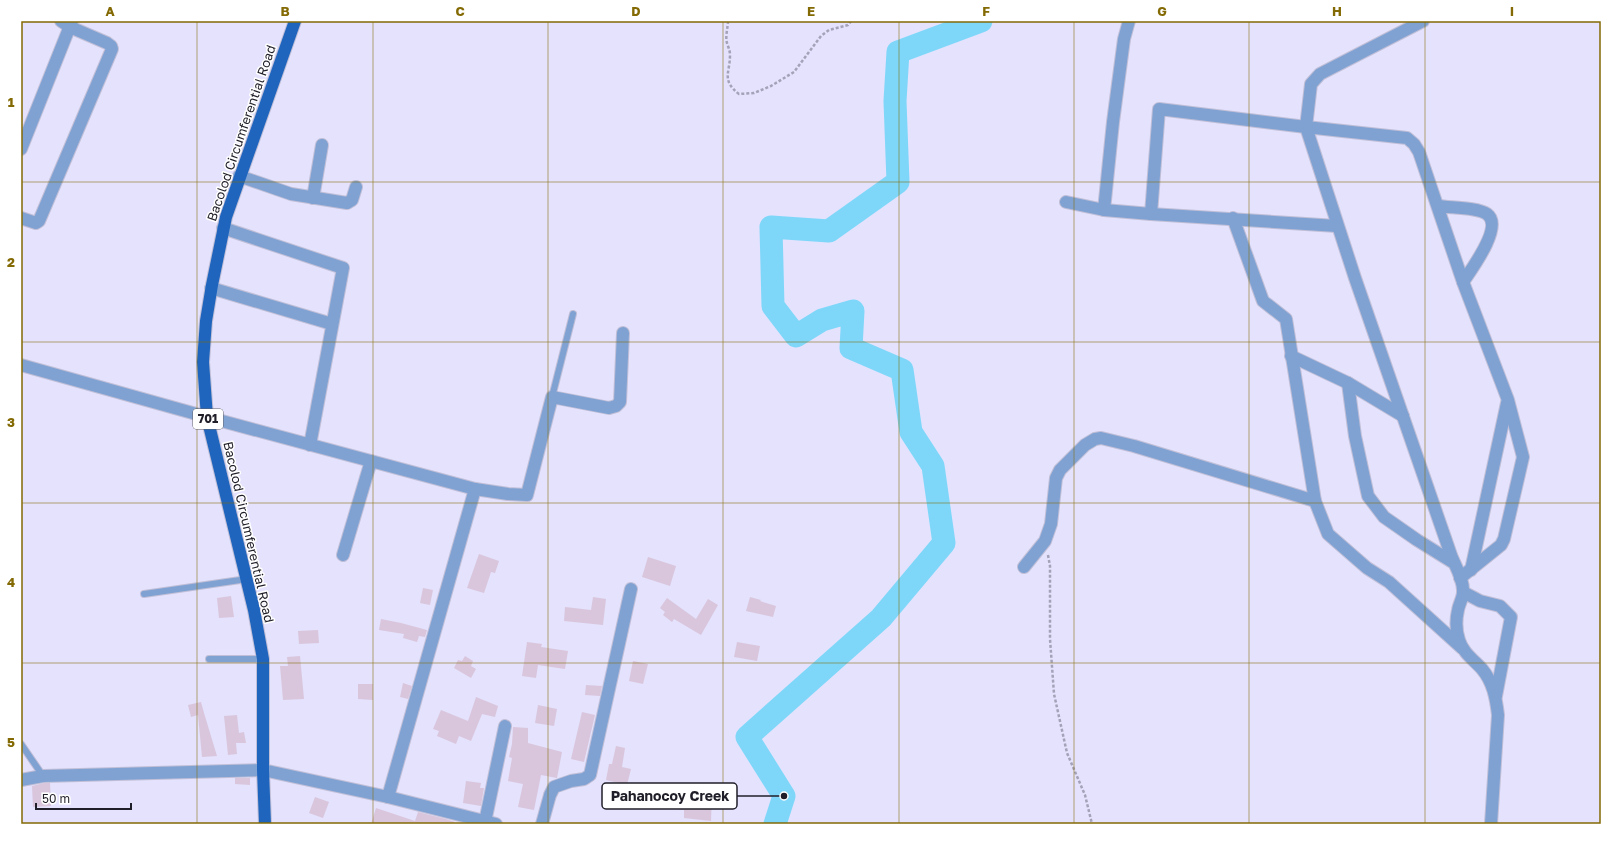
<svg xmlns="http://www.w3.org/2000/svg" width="1622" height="845" font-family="'Golos Text',sans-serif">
<rect width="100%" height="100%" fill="#e4e2fd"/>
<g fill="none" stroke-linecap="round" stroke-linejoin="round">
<!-- river -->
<path stroke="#7ed7f9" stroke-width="23" d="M775 824 784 796 747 737 881 618 944 543 933 466 911 432 902 370 851 348 853 311 822 320 796 336 773 306 771 227 829 231 898 182 895 101 898 52 981 21"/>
</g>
<!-- building -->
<g fill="#d9c6dc">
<path d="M479 554 499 561 495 573 491 572 484 593 467 588Z"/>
<path d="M648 557 676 566 670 586 642 577Z"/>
<path d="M423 588 433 590 430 605 420 603Z"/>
<path d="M231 596 234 617 219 618 217 598Z"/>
<path d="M593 597 606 599 603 625 564 621 565 607 591 610Z"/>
<path d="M750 597 761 600 760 601 776 606 773 617 746 611Z"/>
<path d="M667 598 696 619 708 599 718 605 701 635 674 619 672 622 663 615 665 612 660 608Z"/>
<path d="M381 619 401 623 427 630 425 637 419 636 417 642 403 638 404 634 379 630Z"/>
<path d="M318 630 319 643 299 644 298 631Z"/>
<path d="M527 642 542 644 541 647 568 651 565 669 538 665 536 678 522 676Z"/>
<path d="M737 642 760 646 757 661 734 657Z"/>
<path d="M300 656 304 699 283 700 280 666H288L287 657Z"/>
<path d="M465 656 473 661 471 666 476 669 471 678 454 668 458 660 462 661Z"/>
<path d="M633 661 648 664 643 684 629 681Z"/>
<path d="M403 683 412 686 408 699 400 697Z"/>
<path d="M358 684H373V700L358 699Z"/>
<path d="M586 685 602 686 600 696 585 695Z"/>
<path d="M476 697 498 706 495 717 482 714 471 741 459 736 456 744 437 736 439 731 433 729 441 710 468 721Z"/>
<path d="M201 702 204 713 217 756 202 757 198 715 191 717 188 705Z"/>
<path d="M538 705 557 709 554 726 535 723Z"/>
<path d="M582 712 595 715 584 762 571 759Z"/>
<path d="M237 715 239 733 244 732 246 743H236L237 754 228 755 224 716Z"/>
<path d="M513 727 528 728V743L562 752 557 778 541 775 534 810 518 807 523 784 508 781 512 758 509 757 512 744Z"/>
<path d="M616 746 625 748 622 767 631 769 627 785 606 780 609 764H612Z"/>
<path d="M235 778H250V785L235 784Z"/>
<path d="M466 781 481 783 480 788H484L481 806 463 803Z"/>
<path d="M44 783H50L51 806 33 807 32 786Z"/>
<path d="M680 792 712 793 711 821 684 818V810H679Z"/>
<path d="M315 797 329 802 323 818 309 813Z"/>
<path d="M376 808 415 821 418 812 446 819 455 822 454 824H371Z"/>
</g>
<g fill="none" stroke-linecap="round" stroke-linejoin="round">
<defs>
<g id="lane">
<path d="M552 397 573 314"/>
<path d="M144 594 247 579"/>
<path d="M209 659H263"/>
<path d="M21 744 43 776"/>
</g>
<g id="street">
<path d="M1423 21 1320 74 1311 84 1306 127 1355 278 1451 555C1455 566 1464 580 1463 592 1463 598 1459 604 1458 610 1456 619 1456 631 1459 640 1463 653 1474 660 1482 669 1493 682 1496 698 1498 715L1491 824"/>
<path d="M21 149 72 21"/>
<path d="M239 176 291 194 347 203 352 200 356 187"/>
<path d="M313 198 322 145"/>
<path d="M1066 202 1104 210 1151 214 1159 109 1306 127 1407 138 1414 144 1419 152 1463 282 1508 400 1523 457 1504 539 1501 545 1460 578"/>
<path d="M1438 206C1450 208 1477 207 1487 214 1504 226 1471 270 1463 282"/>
<path d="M1104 210 1113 122 1124 39 1129 21"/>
<path d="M1151 214 1337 226"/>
<path d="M21 218 36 223 39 221 112 49 111 46 107 43 70 27 61 21"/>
<path d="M1233 218 1263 301 1286 319 1315 501 1328 534 1367 568 1389 582 1462 648"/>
<path d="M223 228 343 268 310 445"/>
<path d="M211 288 332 324"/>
<path d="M1291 356 1348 383 1403 416"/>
<path d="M21 365 207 417 475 489 508 494 527 495 552 397 609 408 616 406 620 402 623 333"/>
<path d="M1348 383 1355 436 1368 496 1384 517 1417 540 1454 563"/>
<path d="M343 555 371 461"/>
<path d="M1024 567 1045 541 1051 524 1056 478 1060 470 1085 445 1095 439 1101 438 1134 446 1315 501"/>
<path d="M1471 570 1507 403"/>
<path d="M1463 592 1480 601 1500 606 1511 617 1496 696"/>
<path d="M21 780 43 776 263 770 388 797 496 824"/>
<path d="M388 797 475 489"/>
<path d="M485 822 505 726"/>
<path d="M542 824 550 795 554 787 571 781 584 779 590 775 631 589"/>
</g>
<path id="primary" d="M265 824 263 770V659L254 610 207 417 203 362 206 321 212 285 226 217 295 21"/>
</defs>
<!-- lane casing -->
<use href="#lane" stroke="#c1bfd7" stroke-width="8"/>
<!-- street casing -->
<use href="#street" stroke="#c1bfd7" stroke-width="14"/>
<!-- primary casing -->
<use href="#primary" stroke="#c1bfd7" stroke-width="14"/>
<!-- path -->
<g stroke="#a4a2b8" stroke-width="2.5" stroke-dasharray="3 2" stroke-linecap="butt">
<path d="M728 21C728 27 725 37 727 43 728 47 730 50 730 55 730 73 721 80 739 94L754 93 771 86 794 72 821 36 829 30 848 25 851 21"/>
<path d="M1048 555 1050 566V639L1054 694 1067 753 1085 795 1092 824"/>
</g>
<!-- lane -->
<use href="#lane" stroke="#7fa2d3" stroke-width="6"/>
<!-- street -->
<use href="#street" stroke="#7fa2d3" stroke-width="12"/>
<!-- primary -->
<use href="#primary" stroke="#1f65bd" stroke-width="12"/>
</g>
<!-- grid -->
<path fill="none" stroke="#846a04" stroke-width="1" stroke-opacity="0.55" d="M197 21V824M373 21V824M548 21V824M723 21V824M899 21V824M1074 21V824M1249 21V824M1425 21V824M21 182H1601M21 342H1601M21 503H1601M21 663H1601"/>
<g text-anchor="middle" stroke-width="3" stroke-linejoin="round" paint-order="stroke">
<!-- shield labels -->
<rect fill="#fff" stroke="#636269" stroke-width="1" x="193" y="409" width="30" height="20" rx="3"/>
<g font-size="12" font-weight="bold" fill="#201f29">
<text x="208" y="423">701</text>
</g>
<!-- street labels -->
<g font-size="13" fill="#201f29" stroke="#fff">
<text transform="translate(241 133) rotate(-71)" y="5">Bacolod Circumferential Road</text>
<text transform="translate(249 532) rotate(77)" y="5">Bacolod Circumferential Road</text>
</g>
</g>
<!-- callouts -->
<path fill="none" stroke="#201f29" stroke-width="1.5" d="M784 796L737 796"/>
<circle fill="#201f29" stroke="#fff" stroke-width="1.5" cx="784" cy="796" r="4"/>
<rect fill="#fff" stroke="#201f29" stroke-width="1.5" x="602" y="783" width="135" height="26" rx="4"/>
<g font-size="14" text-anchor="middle" font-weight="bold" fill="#201f29">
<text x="670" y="801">Pahanocoy Creek</text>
</g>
<!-- border -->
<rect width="1622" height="845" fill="none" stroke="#ffffff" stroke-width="44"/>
<!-- scale -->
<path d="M36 803v6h95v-6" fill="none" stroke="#201f29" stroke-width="2"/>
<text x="42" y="803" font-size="12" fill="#201f29" stroke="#ffffff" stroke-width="3" paint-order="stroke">50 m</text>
<rect x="22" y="22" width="1578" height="801" fill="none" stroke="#846a04" stroke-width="1.5"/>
<g font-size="13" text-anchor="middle" font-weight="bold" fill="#846a04">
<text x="110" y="16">A</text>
<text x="285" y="16">B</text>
<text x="460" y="16">C</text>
<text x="636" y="16">D</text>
<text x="811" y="16">E</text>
<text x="986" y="16">F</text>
<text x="1162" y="16">G</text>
<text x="1337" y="16">H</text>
<text x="1512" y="16">I</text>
<text x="11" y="107">1</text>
<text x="11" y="267">2</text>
<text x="11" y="427">3</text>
<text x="11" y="587">4</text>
<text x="11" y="747">5</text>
</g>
</svg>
